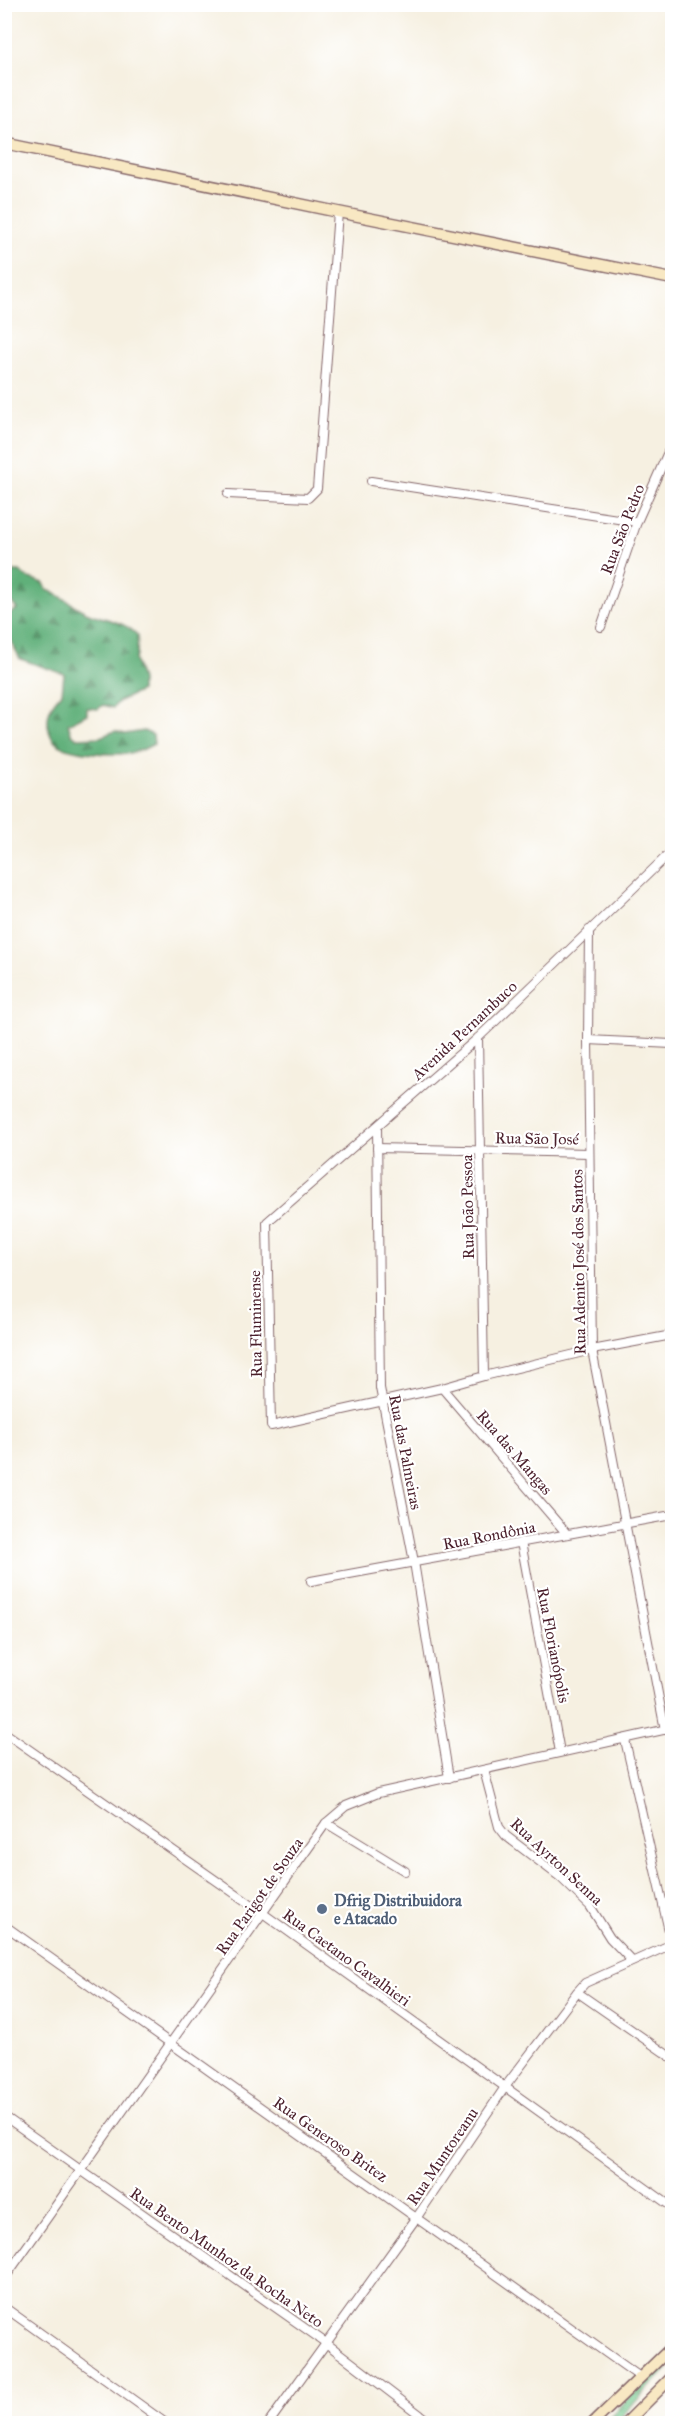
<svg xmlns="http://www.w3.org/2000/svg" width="677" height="2428" font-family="'IM FELL Great Primer',serif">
<defs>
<pattern id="grass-tufts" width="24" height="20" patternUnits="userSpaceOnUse" patternTransform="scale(1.5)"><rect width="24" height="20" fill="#76cc8f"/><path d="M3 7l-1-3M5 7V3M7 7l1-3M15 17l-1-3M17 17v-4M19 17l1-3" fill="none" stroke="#63a575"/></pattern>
<pattern id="forest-firs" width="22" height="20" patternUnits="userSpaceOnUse" patternTransform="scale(1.5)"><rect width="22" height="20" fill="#60b07a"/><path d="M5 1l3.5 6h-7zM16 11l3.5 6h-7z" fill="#518f64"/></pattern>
</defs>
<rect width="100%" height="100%" fill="#fff"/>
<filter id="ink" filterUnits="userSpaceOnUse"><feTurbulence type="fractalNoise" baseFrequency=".0167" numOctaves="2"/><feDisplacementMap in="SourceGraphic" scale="12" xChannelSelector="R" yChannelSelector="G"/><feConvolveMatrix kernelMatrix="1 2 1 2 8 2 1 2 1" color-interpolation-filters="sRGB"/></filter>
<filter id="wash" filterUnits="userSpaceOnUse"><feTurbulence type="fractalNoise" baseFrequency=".008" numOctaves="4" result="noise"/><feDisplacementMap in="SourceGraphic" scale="24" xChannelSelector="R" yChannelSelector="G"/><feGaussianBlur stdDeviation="1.35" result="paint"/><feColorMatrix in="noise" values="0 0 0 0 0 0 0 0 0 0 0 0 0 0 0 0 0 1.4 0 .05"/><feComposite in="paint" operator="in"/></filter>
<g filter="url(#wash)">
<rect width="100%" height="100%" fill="#f6f0e1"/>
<!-- grass -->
<path fill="url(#grass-tufts)" stroke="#60765d" stroke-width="1.5" d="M665 2364 668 2368 615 2423H603Z"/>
<!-- forest -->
<path fill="url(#forest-firs)" stroke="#556852" stroke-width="1.5" d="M5 562 13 571H20L26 577 44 583 47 590C61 594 71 605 84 611 102 620 125 620 138 636L137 655 135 660 141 680V691L119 701 113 708 103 705 98 709 87 708V714L68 724 71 733 77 738 100 737 115 731 125 734 144 731 153 735 154 744C147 748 140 751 132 753 116 755 67 754 55 742 51 738 49 731 48 726 47 711 52 703 62 693L64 674 20 659 5 628 10 613 17 609 5 595Z"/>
</g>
<g filter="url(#ink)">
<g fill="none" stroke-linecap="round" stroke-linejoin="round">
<defs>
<g id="minor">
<path d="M371 481 637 522"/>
<path d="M228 494 308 498 317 489 338 212"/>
<path d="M601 627 637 522 672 443"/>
<path d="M672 851 478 1038 267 1222 271 1426 442 1388 484 1376 592 1350 672 1335"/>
<path d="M589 930 588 1040 592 1350 665 1730"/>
<path d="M478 1038 484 1376"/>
<path d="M588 1040 672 1044"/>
<path d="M377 1128 380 1388 414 1562 449 1778"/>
<path d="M377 1148 589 1153"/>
<path d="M442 1388 567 1534"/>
<path d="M521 1542 560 1752"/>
<path d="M311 1581 672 1515"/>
<path d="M4 1732 264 1914 672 2207"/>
<path d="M625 1740 672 1944"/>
<path d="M484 1770 499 1827 506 1836 560 1877 590 1906 610 1938 632 1961"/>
<path d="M326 1823 405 1871"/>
<path d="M4 1925 640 2377"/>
<path d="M577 1992 672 2058"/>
<path d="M4 2116 326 2343 432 2424"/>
<path d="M4 2279 326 1823 346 1806 378 1793 672 1728"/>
<path d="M4 2307 167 2424"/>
<path d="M268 2424 417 2217 505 2087 577 1992 585 1983 672 1944"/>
</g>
<g id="secondary">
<path d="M4 143 338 212 672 279"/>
<path d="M592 2424 672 2347"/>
<path d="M625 2424 672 2377"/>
</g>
</defs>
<!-- minor casing -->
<use href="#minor" stroke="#86686b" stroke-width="10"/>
<!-- secondary casing -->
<use href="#secondary" stroke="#86686b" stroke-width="13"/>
<!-- minor -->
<use href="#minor" stroke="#fff" stroke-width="8"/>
<!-- secondary -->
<use href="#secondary" stroke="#f8e8c3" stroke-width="10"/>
</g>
</g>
<!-- markers -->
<circle fill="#5c6f8a" stroke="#fff" stroke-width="2" cx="322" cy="1909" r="6"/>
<g text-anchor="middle" stroke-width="4.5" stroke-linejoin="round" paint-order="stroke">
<!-- street labels -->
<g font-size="16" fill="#4a1f2b" stroke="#fff">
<text transform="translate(622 529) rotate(-69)" y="6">Rua São Pedro</text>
<text transform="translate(464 1030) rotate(-43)" y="6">Avenida Pernambuco</text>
<text transform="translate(537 1138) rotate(1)" y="6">Rua São José</text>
<text transform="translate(467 1207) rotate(-91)" y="6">Rua João Pessoa</text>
<text transform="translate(578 1262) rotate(-91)" y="6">Rua Adenito José dos Santos</text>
<text transform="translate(255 1324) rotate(-91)" y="6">Rua Fluminense</text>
<text transform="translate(406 1452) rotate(79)" y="6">Rua das Palmeiras</text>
<text transform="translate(515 1452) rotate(49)" y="6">Rua das Mangas</text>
<text transform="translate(489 1535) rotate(-11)" y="6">Rua Rondônia</text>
<text transform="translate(554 1645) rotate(79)" y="6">Rua Florianópolis</text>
<text transform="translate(557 1861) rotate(43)" y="6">Rua Ayrton Senna</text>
<text transform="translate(259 1896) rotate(-55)" y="6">Rua Parigot de Souza</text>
<text transform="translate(347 1957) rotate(36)" y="6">Rua Caetano Cavalhieri</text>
<text transform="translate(331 2139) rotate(35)" y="6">Rua Generoso Britez</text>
<text transform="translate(442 2156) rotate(-56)" y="6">Rua Muntoreanu</text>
<text transform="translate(227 2257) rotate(35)" y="6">Rua Bento Munhoz da Rocha Neto</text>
</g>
<!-- service labels -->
<g font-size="16" font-weight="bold" fill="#4e5e75" stroke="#fff" text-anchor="start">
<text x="334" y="1906">Dfrig Distribuidora<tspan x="334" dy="18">e Atacado</tspan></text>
</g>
</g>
<!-- margin -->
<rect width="677" height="2428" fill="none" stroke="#fff" stroke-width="24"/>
</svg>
